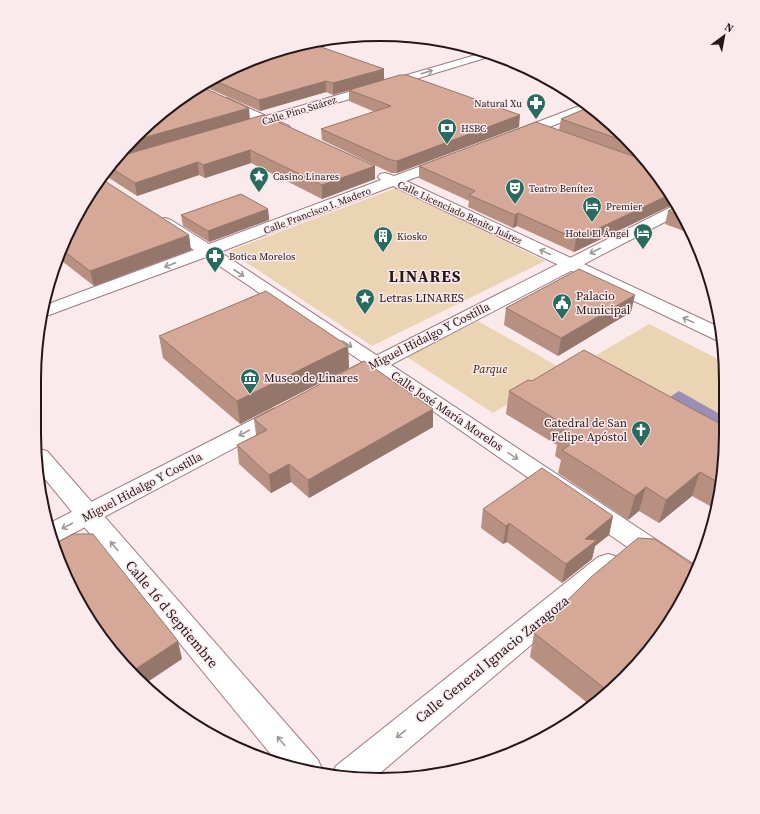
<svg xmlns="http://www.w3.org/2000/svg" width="760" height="814" font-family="'Source Serif 4',serif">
<rect width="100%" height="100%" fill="#fbeaec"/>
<!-- green -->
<g fill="#ebd4b3">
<path d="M396 188 545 261 372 346 229 251Z"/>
<path d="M478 321 564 370 493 413 407 357Z"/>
<path d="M649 324 724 362 725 445 583 363Z"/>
</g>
<!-- water -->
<path fill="#9b8eb5" d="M679 391 725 417V440L658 405Z"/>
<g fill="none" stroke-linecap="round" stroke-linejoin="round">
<defs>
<g id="street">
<path d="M486 52 495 55 277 121 289 126 291 129 284 133 264 125H254L253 122 254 120 219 104 217 101 219 98H227L266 116Z"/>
<path d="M587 103 595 109 519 139H509L507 136 509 133Z"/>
<path d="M446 157 451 158 453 161 451 164 406 181 721 328 723 342 716 340 393 186 220 252 699 568 688 587 683 586 370 367 206 257 41 318 43 306 194 250 159 226 157 223 159 220 165 218 171 220 209 244 381 180 378 177 380 174 385 173 394 176Z"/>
<path d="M39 449 47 451 318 760 323 771 322 773 290 768 278 763 40 473Z"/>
<path d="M608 554 618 557 622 564 618 571 373 779H358L332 775 336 766 598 557Z"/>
</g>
<g id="secondary">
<path d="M677 204 682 213 352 385 345 386 338 385 334 380 338 375Z"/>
<path d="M281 407 289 409 292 414 289 419 55 543 48 524 273 409Z"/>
</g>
</defs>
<!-- street casing -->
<use href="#street" stroke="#9f797f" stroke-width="2"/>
<!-- secondary casing -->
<use href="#secondary" stroke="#9f797f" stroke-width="2"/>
<!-- street -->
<use href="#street" fill="#fff" fill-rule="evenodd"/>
<!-- secondary -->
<use href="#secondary" fill="#fff" fill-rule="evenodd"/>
</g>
<!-- wall -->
<g fill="#b79082">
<path d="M325 48 384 79 519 127 397 173H391L322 140 321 129 375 112 349 101V90L333 95 326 92 260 111 201 85 207 80 269 52Z"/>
<path d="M592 106 640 152 647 161 559 130 561 119Z"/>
<path d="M250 118 375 166V179L322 199 251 163 205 178 199 175 137 196 103 174 105 170 152 120Z"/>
<path d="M647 161 680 207 692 234 665 224 668 211 678 205 676 203 574 252 517 226 513 228 468 207 469 201 419 178V166Z"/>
<path d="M268 209 269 220 209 242 183 226 181 215Z"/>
<path d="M70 227 191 250 94 286 58 258Z"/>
<path d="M506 308 631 312 558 356 504 325Z"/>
<path d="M159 336 348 346 349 368 240 424 163 358Z"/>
<path d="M509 391 726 434 719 501 717 510 692 496 659 523 639 511 628 520 558 473 561 460 555 456 557 445 506 414Z"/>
<path d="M433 409V427L309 498 291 482 271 493 239 464 237 445 256 435 254 419Z"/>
<path d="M483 509 613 516 609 535 595 546 592 559 562 583 507 542 503 544 481 528Z"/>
<path d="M534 633 624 679 590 705 530 657Z"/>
</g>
<!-- shaded-wall -->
<g fill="#95766a">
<path d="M384 69V80L333 95V83Z"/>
<path d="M326 81V92L260 111 259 100Z"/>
<path d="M249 108 250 120 116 159 132 141Z"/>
<path d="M520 115 519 127 397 173V161Z"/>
<path d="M250 150 251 163 205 178 203 165Z"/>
<path d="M198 162 199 175 137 196 135 183Z"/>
<path d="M375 166V179L322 199V185Z"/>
<path d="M671 194 676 203 574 252 576 239Z"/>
<path d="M268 209 269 220 209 242 208 231Z"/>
<path d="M518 213 517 226 513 228 515 215Z"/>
<path d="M189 235 191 250 94 286 90 271Z"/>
<path d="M635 295 631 312 558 356 561 338Z"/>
<path d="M348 346 349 368 240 424 237 401Z"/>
<path d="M433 409V427L309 498 308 480Z"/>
<path d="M289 464 291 482 271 493 269 475Z"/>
<path d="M700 472 692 496 659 523 666 500Z"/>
<path d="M646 487 639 511 628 520 635 496Z"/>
<path d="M613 516 609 535 595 546 592 559 562 583 566 564 585 539Z"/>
<path d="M509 523 507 542 503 544 506 526Z"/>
<path d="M178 641 182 659 143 685 131 672Z"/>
</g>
<!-- building -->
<g fill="#d5a897" stroke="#95766a">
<path d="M315 42 325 46 321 47 384 69 333 83 326 81 259 100 211 79 269 52Z"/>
<path d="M400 75H407L520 115 397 161 391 160 321 129 391 106 349 90Z"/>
<path d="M200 86 249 108 132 141 152 120Z"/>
<path d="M592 106 630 143 561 119Z"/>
<path d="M263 115 375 166 322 185 250 150 203 165 198 162 135 183 108 166 117 157Z"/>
<path d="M536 122 647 161 671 194 576 239 518 213 515 215 469 195 475 191 419 166Z"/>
<path d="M100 178 189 235 90 271 61 249 70 227Z"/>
<path d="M241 194 268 209 208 231 181 215Z"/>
<path d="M678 205 680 207 684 217 668 211Z"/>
<path d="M579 269 635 295 561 338 506 308Z"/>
<path d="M266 291 348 346 237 401 159 336Z"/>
<path d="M584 350 726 427V434L721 484 700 472 666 500 646 487 635 496 562 450 574 442 559 433 568 427 509 391 528 380 532 381Z"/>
<path d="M364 361 433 409 308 480 289 464 269 475 237 445 267 430 254 419Z"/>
<path d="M542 468 613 516 585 539 597 540 566 564 509 523 506 526 483 509Z"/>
<path d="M73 534H93L178 641 131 672 105 644 70 587 55 544Z"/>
<path d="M638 538 655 539 690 563 698 564 700 565 668 626 624 679 608 691 534 633 591 577Z"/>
</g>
<!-- one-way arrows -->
<defs><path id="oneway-shaft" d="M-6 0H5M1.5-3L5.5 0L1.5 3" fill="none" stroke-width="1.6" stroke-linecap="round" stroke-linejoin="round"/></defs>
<g stroke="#9d9798">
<use href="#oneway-shaft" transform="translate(427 72) rotate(-17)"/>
<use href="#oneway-shaft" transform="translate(595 251) rotate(153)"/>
<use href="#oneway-shaft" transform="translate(545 252) rotate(-155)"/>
<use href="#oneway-shaft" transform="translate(170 265) rotate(159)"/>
<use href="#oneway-shaft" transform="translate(239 273) rotate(33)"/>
<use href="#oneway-shaft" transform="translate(688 320) rotate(-155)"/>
<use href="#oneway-shaft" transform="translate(347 344) rotate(33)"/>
<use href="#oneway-shaft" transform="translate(244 433) rotate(152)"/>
<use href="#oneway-shaft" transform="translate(513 456) rotate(34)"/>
<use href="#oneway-shaft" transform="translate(67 526) rotate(152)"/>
<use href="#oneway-shaft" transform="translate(114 546) rotate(-130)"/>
<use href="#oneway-shaft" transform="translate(401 734) rotate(141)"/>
<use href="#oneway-shaft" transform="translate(281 741) rotate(-130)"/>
</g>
<!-- icons -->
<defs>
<symbol id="pharmacy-pin" viewBox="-11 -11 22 30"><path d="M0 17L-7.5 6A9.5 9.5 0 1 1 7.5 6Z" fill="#286c5f" stroke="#fbeaec"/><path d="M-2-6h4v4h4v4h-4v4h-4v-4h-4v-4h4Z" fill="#fff"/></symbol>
<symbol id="bank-pin" viewBox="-11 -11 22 30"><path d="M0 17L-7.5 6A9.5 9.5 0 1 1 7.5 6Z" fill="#286c5f" stroke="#fbeaec"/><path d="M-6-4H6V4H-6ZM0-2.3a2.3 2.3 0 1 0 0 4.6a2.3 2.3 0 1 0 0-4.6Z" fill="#fff"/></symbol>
<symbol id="sight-pin" viewBox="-11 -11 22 30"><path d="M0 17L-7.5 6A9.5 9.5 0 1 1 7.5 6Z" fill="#286c5f" stroke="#fbeaec"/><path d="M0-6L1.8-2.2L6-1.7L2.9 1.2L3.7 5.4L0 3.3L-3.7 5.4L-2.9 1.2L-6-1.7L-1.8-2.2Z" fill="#fff"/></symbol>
<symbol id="theatre-pin" viewBox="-11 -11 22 30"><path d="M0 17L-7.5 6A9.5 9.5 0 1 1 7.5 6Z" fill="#286c5f" stroke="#fbeaec"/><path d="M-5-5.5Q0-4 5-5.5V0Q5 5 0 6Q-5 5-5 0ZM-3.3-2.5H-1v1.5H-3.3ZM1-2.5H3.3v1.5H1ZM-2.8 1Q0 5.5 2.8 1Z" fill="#fff"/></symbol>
<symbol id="hotel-pin" viewBox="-11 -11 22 30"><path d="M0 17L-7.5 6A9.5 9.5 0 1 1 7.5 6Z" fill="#286c5f" stroke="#fbeaec"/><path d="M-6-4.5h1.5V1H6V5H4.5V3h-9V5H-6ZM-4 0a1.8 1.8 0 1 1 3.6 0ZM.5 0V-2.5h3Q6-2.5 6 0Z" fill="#fff"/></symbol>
<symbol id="building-pin" viewBox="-11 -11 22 30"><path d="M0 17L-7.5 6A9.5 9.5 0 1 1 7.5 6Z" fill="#286c5f" stroke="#fbeaec"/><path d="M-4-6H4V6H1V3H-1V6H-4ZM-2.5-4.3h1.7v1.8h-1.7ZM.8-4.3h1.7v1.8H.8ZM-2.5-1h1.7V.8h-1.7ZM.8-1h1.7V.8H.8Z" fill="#fff"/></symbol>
<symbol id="civic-pin" viewBox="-11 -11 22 30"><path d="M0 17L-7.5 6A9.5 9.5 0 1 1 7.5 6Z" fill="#286c5f" stroke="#fbeaec"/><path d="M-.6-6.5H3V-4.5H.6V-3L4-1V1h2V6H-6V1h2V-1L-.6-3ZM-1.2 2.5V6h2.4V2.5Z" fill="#fff"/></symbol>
<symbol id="museum-pin" viewBox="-11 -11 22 30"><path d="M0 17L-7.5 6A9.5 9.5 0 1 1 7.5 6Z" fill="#286c5f" stroke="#fbeaec"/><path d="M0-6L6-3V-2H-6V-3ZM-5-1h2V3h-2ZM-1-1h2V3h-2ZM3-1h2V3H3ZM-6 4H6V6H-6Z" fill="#fff"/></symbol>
<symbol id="church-pin" viewBox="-11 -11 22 30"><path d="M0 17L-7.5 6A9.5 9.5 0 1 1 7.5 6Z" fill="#286c5f" stroke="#fbeaec"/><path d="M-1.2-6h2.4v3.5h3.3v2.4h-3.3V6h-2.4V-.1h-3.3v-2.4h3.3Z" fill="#fff"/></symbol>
</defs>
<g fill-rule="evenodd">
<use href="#pharmacy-pin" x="525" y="92" width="22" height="30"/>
<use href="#bank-pin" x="436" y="117" width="22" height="30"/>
<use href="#sight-pin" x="248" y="165" width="22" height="30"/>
<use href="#theatre-pin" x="504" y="177" width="22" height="30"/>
<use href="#hotel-pin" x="581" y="195" width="22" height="30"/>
<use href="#hotel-pin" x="632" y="222" width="22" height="30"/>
<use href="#building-pin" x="372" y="225" width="22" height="30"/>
<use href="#pharmacy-pin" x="204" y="245" width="22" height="30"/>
<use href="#sight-pin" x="354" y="287" width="22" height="30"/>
<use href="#civic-pin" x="551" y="292" width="22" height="30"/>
<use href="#museum-pin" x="239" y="367" width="22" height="30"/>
<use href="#church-pin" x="630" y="419" width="22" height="30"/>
</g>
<g text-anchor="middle" stroke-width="3" stroke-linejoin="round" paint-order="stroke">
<!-- far-poi labels -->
<g font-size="10" fill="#251719" stroke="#fbeaec" text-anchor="start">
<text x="522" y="107" text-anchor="end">Natural Xu</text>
<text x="461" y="132">HSBC</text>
<text x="273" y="180">Casino Linares</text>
<text x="529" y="192">Teatro Benítez</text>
<text x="606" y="210">Premier</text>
<text x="629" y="237" text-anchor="end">Hotel El Ángel</text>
<text x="397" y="240">Kiosko</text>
<text x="229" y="260">Botica Morelos</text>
</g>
<!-- far-street labels -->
<g font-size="10" fill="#251719" stroke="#fbeaec">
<text transform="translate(299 110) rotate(-17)" y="4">Calle Pino Suárez</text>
<text transform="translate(317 210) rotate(-21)" y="4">Calle Francisco I. Madero</text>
<text transform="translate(460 212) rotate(25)" y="4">Calle Licenciado Benito Juárez</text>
</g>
<!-- poi labels -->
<g font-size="12" fill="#251719" stroke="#fbeaec" text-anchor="start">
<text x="576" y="300">Palacio<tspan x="576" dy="14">Municipal</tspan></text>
<text x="379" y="302">Letras LINARES</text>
<text x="264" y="382">Museo de Linares</text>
<text x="627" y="427" text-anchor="end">Catedral de San<tspan x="627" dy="14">Felipe Apóstol</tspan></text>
</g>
<!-- street labels -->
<g font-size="12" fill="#251719" stroke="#fbeaec">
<text transform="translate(429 336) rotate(-27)" y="4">Miguel Hidalgo Y Costilla</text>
<text transform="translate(447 411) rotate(34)" y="4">Calle José María Morelos</text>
<text transform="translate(142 487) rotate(-28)" y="4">Miguel Hidalgo Y Costilla</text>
</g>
<!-- park labels -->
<g font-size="12" font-style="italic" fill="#3d290a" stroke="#fbeaec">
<text x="490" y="373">Parque</text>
</g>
<!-- near-street labels -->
<g font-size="14" fill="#251719" stroke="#fbeaec">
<text transform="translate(172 614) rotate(50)" y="5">Calle 16 d Septiembre</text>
<text transform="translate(492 659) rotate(-39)" y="5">Calle General Ignacio Zaragoza</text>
</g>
<!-- district labels -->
<g font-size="16" font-weight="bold" letter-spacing="1" fill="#251719" stroke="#fbeaec">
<text x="425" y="282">LINARES</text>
</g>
</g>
<!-- crop -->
<path d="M0 0H760V814H0ZM380 41H380A339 339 0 0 1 719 380V434A339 339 0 0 1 380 773H380A339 339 0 0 1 41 434V380A339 339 0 0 1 380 41Z" fill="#fbeaec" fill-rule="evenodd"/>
<path fill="none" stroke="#251719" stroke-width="2" d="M380 41H380A339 339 0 0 1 719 380V434A339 339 0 0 1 380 773H380A339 339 0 0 1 41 434V380A339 339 0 0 1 380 41Z"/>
<!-- north arrow -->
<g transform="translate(724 36) rotate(32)" stroke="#fbeaec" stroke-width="3" paint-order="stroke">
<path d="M0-3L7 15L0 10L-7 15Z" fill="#251719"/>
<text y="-6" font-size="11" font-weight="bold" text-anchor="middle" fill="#251719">N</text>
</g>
</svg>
